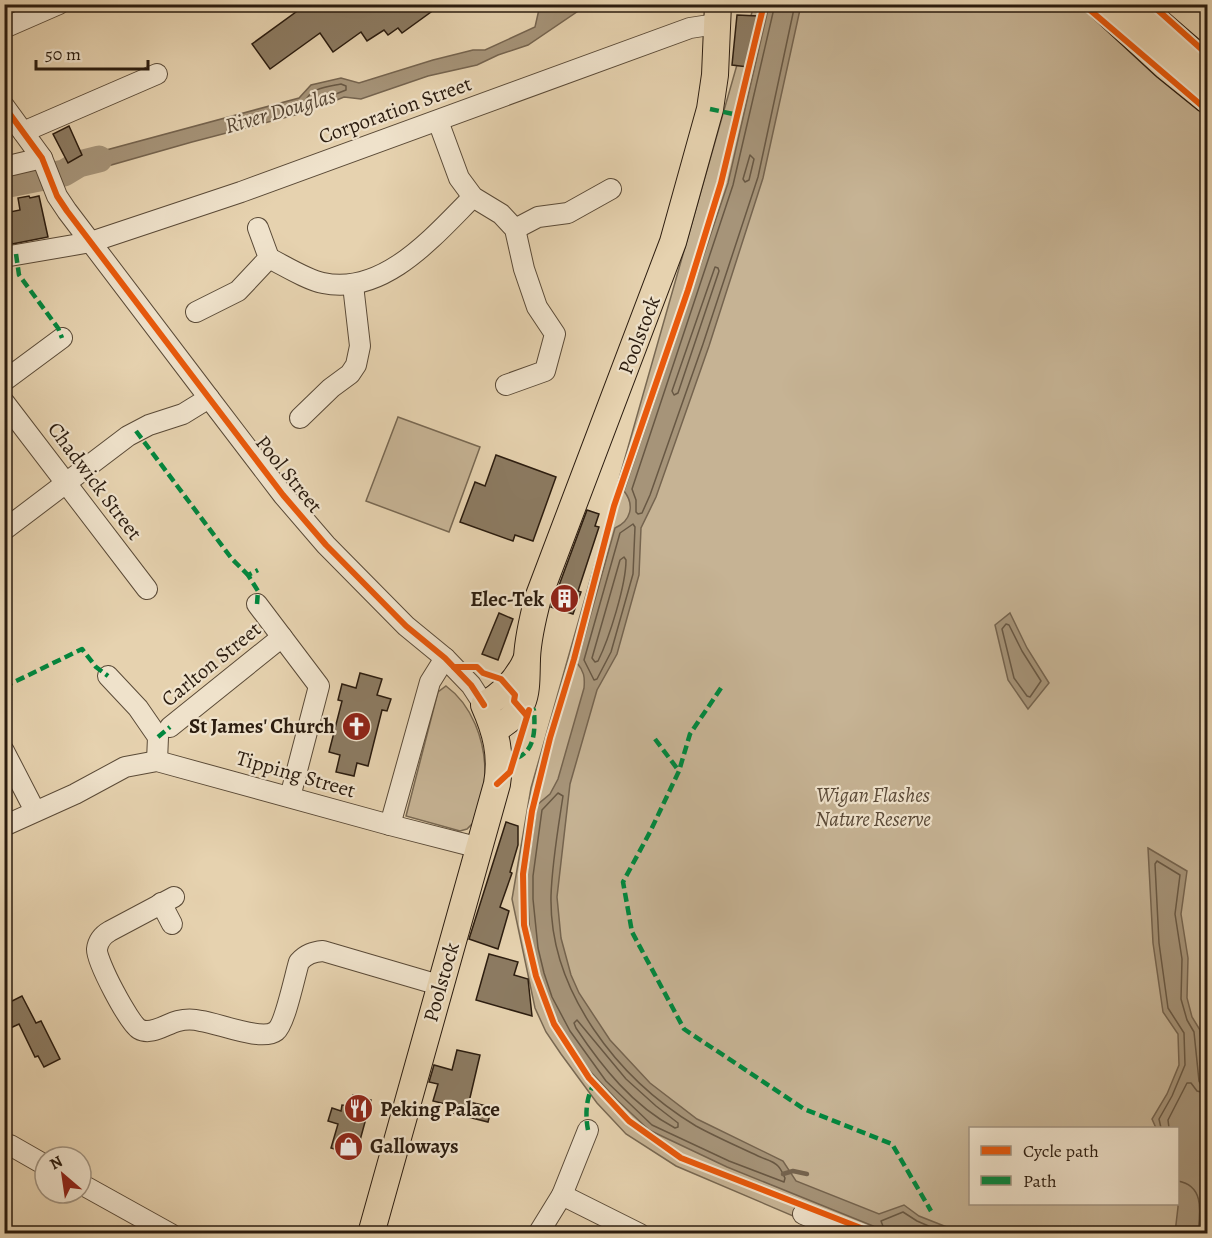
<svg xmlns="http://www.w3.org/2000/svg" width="1212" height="1238" font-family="Alegreya,serif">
<rect width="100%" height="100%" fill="#e6d2af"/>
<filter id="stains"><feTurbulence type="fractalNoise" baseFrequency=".00333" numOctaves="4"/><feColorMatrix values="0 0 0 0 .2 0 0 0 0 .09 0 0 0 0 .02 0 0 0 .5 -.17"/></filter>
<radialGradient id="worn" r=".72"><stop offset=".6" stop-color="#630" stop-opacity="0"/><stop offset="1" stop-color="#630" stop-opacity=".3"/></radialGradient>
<!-- green -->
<g fill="#c6b394" stroke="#786852" stroke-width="1.5" fill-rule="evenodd">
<path d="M754 5H1078L1207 114V1233H833L676 1166 626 1134 597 1103 561 1054 546 1032 535 1008 512 899 531 788ZM970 1128H1178V1204H970Z"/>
<path d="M398 417 480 447 449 532 366 501Z"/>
<path d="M446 686C472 705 485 740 485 773 485 789 477 807 473 823L467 829 460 831 406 816 438 692Z"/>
</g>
<!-- water -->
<g fill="#a69479" stroke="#75644f" stroke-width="1.5">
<path d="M540 5H587L528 45 498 55 477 65 428 76 361 99 344 97 310 111 192 142 69 177 64 166 84 156 299 98 311 85 341 78 359 83 433 60 473 50H485L535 27Z"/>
<path d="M769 5H801L763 178 709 346 656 497 641 528 639 575 617 654 597 690 570 784 557 897 561 938 571 975 579 993 610 1040 650 1083 697 1119 783 1161 796 1181 879 1214 904 1205 919 1216 962 1233H884L873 1226 727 1167 649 1130 617 1100 588 1069 565 1035 546 999 532 949 529 923 527 875 537 805 550 794 558 779 584 688C585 677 584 671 577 663L615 528C631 521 635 505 624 491L728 183Z"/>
<path d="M21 171 29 172 33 184 5 190 4 175Z"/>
<path d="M1010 613 1027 648 1049 683 1028 709 1008 680 995 625Z"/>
<path d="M1148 848 1187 871 1181 914 1188 958 1187 998 1192 1017 1200 1030 1205 1084 1207 1090V1233H1175L1178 1207V1128H1156L1152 1119 1167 1094 1179 1065 1178 1034 1163 1012 1153 943Z"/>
</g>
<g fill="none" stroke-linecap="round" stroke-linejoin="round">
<!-- shore -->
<g stroke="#685844" stroke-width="1.5">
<path d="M775 4 733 185 632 489 636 500V512L638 514 642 513 650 495 703 344 758 177 795 4"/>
<path d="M341 84 346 86V90L308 105 304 104C309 88 326 87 341 84Z"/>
<path d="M750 155 754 159 749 180 745 182 743 179Z"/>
<path d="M715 267 718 268 719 271 678 393 674 395 672 391Z"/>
<path d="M633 524 635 527 633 574 611 652 597 679 594 680 584 660 620 533Z"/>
<path d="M624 557 626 560C626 585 609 639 598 661L595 662 592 658 620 560Z"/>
<path d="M1006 624 1009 625 1022 651 1041 681 1030 697 1027 696 1014 678 1002 629Z"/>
<path d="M558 793 563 796C558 829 552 863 551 896 549 991 618 1079 696 1126 716 1137 737 1146 758 1156 764 1159 774 1161 778 1166 781 1169 783 1174 785 1178L784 1182 729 1161 652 1125 606 1081 570 1031 552 997 544 973 538 948 533 899V876L542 810Z"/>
<path d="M577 1020 626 1079 656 1106 678 1123V1127L675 1128C633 1106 602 1067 576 1028L574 1023Z"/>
<path d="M1161 1128 1159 1119 1172 1096 1185 1065 1184 1033 1168 1008 1159 943 1155 864 1157 861 1180 875 1175 914 1182 959 1181 999 1187 1020 1194 1032 1199 1081 1202 1086 1208 1087"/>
<path d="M1169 1128 1168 1120 1187 1083H1191L1197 1091 1208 1094"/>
<path d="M1178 1181C1205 1186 1200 1212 1198 1234"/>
<path d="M886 1234 881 1221 903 1212 917 1221 947 1234"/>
</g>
<!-- stream -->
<path stroke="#75644f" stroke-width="4.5" d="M783 1174 793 1171 807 1174"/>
<!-- river -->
<path stroke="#a69479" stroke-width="27" d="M4 185 64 173 79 164 99 159"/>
</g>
<!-- building -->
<g fill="#8c7b62" stroke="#2b1c0f" stroke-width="1.5">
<path d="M307 4H442L402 33 398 28 388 35 384 30 367 41 361 32 333 52 320 33 270 69 252 44Z"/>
<path d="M737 15 758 16 748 67 732 65Z"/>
<path d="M69 126 82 155 68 163 53 134Z"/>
<path d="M29 196 30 198 39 196 48 237 12 244 5 213 20 210 18 198Z"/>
<path d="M496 455 556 477 533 541 515 535 513 541 460 522 475 482 485 486Z"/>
<path d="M587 510 599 514 595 526 599 527 578 591 581 592 573 614 551 607Z"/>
<path d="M499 613 513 619 498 660 482 654Z"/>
<path d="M360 673 382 679 377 695 391 699 387 711 382 710 368 766 357 763 354 776 336 772 340 755 329 752 342 701 338 700 342 684 356 688Z"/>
<path d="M506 822 518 826V845L510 872 512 873 500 907 509 911 498 949 469 939Z"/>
<path d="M489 954 518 962 514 975 528 979 532 1016 476 1000Z"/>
<path d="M22 996 36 1023 41 1021 60 1059 44 1067 38 1056 35 1057 19 1024 4 1031V1005Z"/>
<path d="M457 1050 480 1055 469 1102 492 1107 488 1122 448 1112 450 1105 433 1101 438 1084 429 1082 434 1065 452 1070Z"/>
<path d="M353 1095 371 1100 356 1155 331 1148 338 1124 328 1121 332 1108 341 1111 342 1105 349 1106Z"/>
</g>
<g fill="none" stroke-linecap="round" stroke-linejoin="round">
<defs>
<g id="minor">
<path d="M4 28 59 4"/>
<path d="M4 106 42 158 57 196 67 211 209 398 283 495 326 545 406 626 445 658 471 685 484 705"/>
<path d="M438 121 459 178 473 197 501 214 515 229 524 269 537 307 555 334 545 371 506 385"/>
<path d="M23 132 157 74"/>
<path d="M4 167 42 158"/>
<path d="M515 229 538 217 568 213 611 189"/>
<path d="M4 257 91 242 241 192 690 28 716 24"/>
<path d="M269 258C285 266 307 280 323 283 384 296 434 236 473 197"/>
<path d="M196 312 238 291 269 258 258 228"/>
<path d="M4 381 62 338"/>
<path d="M4 402 147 589"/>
<path d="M300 418 331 388 350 374 356 365 360 346 353 285"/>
<path d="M4 530 128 436 149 425 183 414 209 398"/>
<path d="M257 604 319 686 290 797"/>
<path d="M108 676 138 708 158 737 157 761"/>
<path d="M170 727 282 637"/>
<path d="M4 751 35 811"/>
<path d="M390 825 430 682 445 658"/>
<path d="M4 826 75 794 125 767 157 761 390 825 480 848"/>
<path d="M174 897 110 931C103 935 98 941 97 949 96 961 129 1023 139 1029 151 1036 166 1024 178 1021 186 1019 193 1019 201 1021 218 1023 262 1042 276 1031 285 1024 295 975 299 962 306 954 313 952 323 951L439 985"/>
<path d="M161 903 172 924"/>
<path d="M4 1144 10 1145 45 1165"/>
<path d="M81 1184 171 1234"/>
<path d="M562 1195 588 1130"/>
<path d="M803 1214 831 1226"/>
<path d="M538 1234 562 1195 640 1234"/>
</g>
<g id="major">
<path d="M494 730C529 710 526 694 527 658 528 638 533 617 538 598L673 242 710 109 715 75 718 4"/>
<path d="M371 1234 497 784C502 755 496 732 484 705 504 694 518 679 527 658"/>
</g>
<g id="highway">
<path d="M1101 4 1166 64 1208 98"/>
<path d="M1134 4 1208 68"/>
</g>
</defs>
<!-- minor casing -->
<use href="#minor" stroke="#5a4a37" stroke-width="22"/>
<!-- major casing -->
<use href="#major" stroke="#2b1c0f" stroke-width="28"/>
<!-- highway casing -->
<use href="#highway" stroke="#2b1c0f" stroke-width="33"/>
<!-- minor -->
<use href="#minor" stroke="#efe2cb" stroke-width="20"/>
<!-- major -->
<use href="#major" stroke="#e6d2af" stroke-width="26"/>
<!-- highway -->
<use href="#highway" stroke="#e6d2af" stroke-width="30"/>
<!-- quiet -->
<g stroke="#00873e" stroke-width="4.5" stroke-dasharray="9 4.5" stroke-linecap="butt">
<path d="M710 109 738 115"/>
<path d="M16 254 19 275 58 328 62 338"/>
<path d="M136 431 232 559 248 575"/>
<path d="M257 604 258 591 248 575 258 570"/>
<path d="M4 687 82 649 96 667 108 676"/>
<path d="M721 688 690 734 679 771 650 832 623 882 632 932 684 1029 804 1109 892 1144 931 1211"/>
<path d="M158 737 170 727"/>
<path d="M655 739 679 771"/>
<path d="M517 758C536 750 535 728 534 710H532"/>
<path d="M588 1130C585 1115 586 1097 594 1084"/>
</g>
<defs>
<g id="cycleway">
<path d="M764 4 721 183 688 290 614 506 574 659 550 738 532 811 523 874 524 925 536 976 554 1024 589 1078 629 1121 681 1158 866 1230 864 1234"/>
<path d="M1083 4 1208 111"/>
<path d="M1151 4 1208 55"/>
<path d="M4 106 42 158 57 196 67 211 209 398 283 495 326 545 406 626 445 658 471 685 484 705"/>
<path d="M454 667H477L483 673 501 679 515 695 514 701 527 716"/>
<path d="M497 784 510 772 529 710"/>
</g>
</defs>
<!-- cycleway casing -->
<use href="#cycleway" stroke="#efe2cb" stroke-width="10"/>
<!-- cycleway -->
<use href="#cycleway" stroke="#e8590c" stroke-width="6"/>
</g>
<!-- icons -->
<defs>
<symbol id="building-disc" viewBox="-11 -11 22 22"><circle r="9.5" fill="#8f2418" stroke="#efe2cb"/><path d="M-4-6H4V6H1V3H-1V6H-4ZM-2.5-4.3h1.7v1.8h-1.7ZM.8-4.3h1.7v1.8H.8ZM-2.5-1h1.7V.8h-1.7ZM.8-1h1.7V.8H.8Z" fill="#fff"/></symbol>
<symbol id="church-disc" viewBox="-11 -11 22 22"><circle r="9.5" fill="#8f2418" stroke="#efe2cb"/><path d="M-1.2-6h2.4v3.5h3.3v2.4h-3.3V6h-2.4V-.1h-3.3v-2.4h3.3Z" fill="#fff"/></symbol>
<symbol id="restaurant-disc" viewBox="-11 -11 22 22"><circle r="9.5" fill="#8f2418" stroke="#efe2cb"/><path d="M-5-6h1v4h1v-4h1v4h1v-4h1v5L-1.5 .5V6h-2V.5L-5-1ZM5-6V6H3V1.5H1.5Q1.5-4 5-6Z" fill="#fff"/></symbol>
<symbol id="shop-disc" viewBox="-11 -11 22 22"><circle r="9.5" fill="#8f2418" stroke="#efe2cb"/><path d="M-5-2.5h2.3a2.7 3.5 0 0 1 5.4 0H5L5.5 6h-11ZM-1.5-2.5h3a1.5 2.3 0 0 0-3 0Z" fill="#fff"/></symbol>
</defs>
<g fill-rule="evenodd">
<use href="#building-disc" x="548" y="582" width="33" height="33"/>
<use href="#church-disc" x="340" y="710" width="33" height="33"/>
<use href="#restaurant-disc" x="342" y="1092" width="33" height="33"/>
<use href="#shop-disc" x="332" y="1130" width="33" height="33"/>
</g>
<g text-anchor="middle" stroke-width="4.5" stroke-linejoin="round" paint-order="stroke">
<!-- street labels -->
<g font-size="21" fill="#2b1c0f" stroke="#efe2cb">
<text transform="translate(395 110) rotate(-20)" y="7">Corporation Street</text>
<text transform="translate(639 335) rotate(-69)" y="7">Poolstock</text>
<text transform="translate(289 474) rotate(51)" y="7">Pool Street</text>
<text transform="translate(95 481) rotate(53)" y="7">Chadwick Street</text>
<text transform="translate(211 664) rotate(-39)" y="7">Carlton Street</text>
<text transform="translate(296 774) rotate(16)" y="7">Tipping Street</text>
<text transform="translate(441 982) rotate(-74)" y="7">Poolstock</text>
</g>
<!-- poi labels -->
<g font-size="21" font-weight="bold" fill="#2b1c0f" stroke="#efe2cb" text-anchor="end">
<text x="544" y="606">Elec-Tek</text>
<text x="335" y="733">St James' Church</text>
<text x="380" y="1116" text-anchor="start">Peking Palace</text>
<text x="370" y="1153" text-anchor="start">Galloways</text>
</g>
<!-- park labels -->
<g font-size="21" font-style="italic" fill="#5a4937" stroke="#efe2cb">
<text x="873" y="802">Wigan Flashes<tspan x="873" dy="24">Nature Reserve</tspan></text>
</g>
<!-- water labels -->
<g font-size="22" font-style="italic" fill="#564634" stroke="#efe2cb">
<text transform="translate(280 110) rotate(-16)" y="8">River Douglas</text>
</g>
</g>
<!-- margin -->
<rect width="1212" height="1238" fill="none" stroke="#e6d2af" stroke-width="24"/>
<rect x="6" y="6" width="1200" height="1226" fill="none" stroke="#2b1c0f" stroke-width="3"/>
<rect x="12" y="12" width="1188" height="1214" fill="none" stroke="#2b1c0f" stroke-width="1.5"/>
<!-- legend -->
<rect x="969" y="1127" width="210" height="78" fill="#efe2cb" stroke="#a19380" stroke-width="1.5"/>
<rect x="981" y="1146" width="30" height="9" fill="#e8590c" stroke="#a19380" stroke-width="1.5"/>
<text x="1023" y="1157" font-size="18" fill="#2b1c0f">Cycle path</text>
<rect x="981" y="1176" width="30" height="9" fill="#00873e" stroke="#a19380" stroke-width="1.5"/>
<text x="1023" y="1187" font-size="18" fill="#2b1c0f">Path</text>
<!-- north arrow -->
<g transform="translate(63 1175) rotate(331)"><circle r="28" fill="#efe2cb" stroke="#a19380" stroke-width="1.5"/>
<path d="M0-4.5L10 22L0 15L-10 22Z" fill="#8f2418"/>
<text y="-9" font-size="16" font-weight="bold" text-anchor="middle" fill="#2b1c0f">N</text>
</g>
<!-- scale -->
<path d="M36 60v9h112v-9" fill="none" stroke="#2b1c0f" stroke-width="3"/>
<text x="45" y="60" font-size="18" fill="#2b1c0f" stroke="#efe2cb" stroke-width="4.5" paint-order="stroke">50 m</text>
<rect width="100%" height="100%" filter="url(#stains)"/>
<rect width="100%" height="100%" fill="url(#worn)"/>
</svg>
